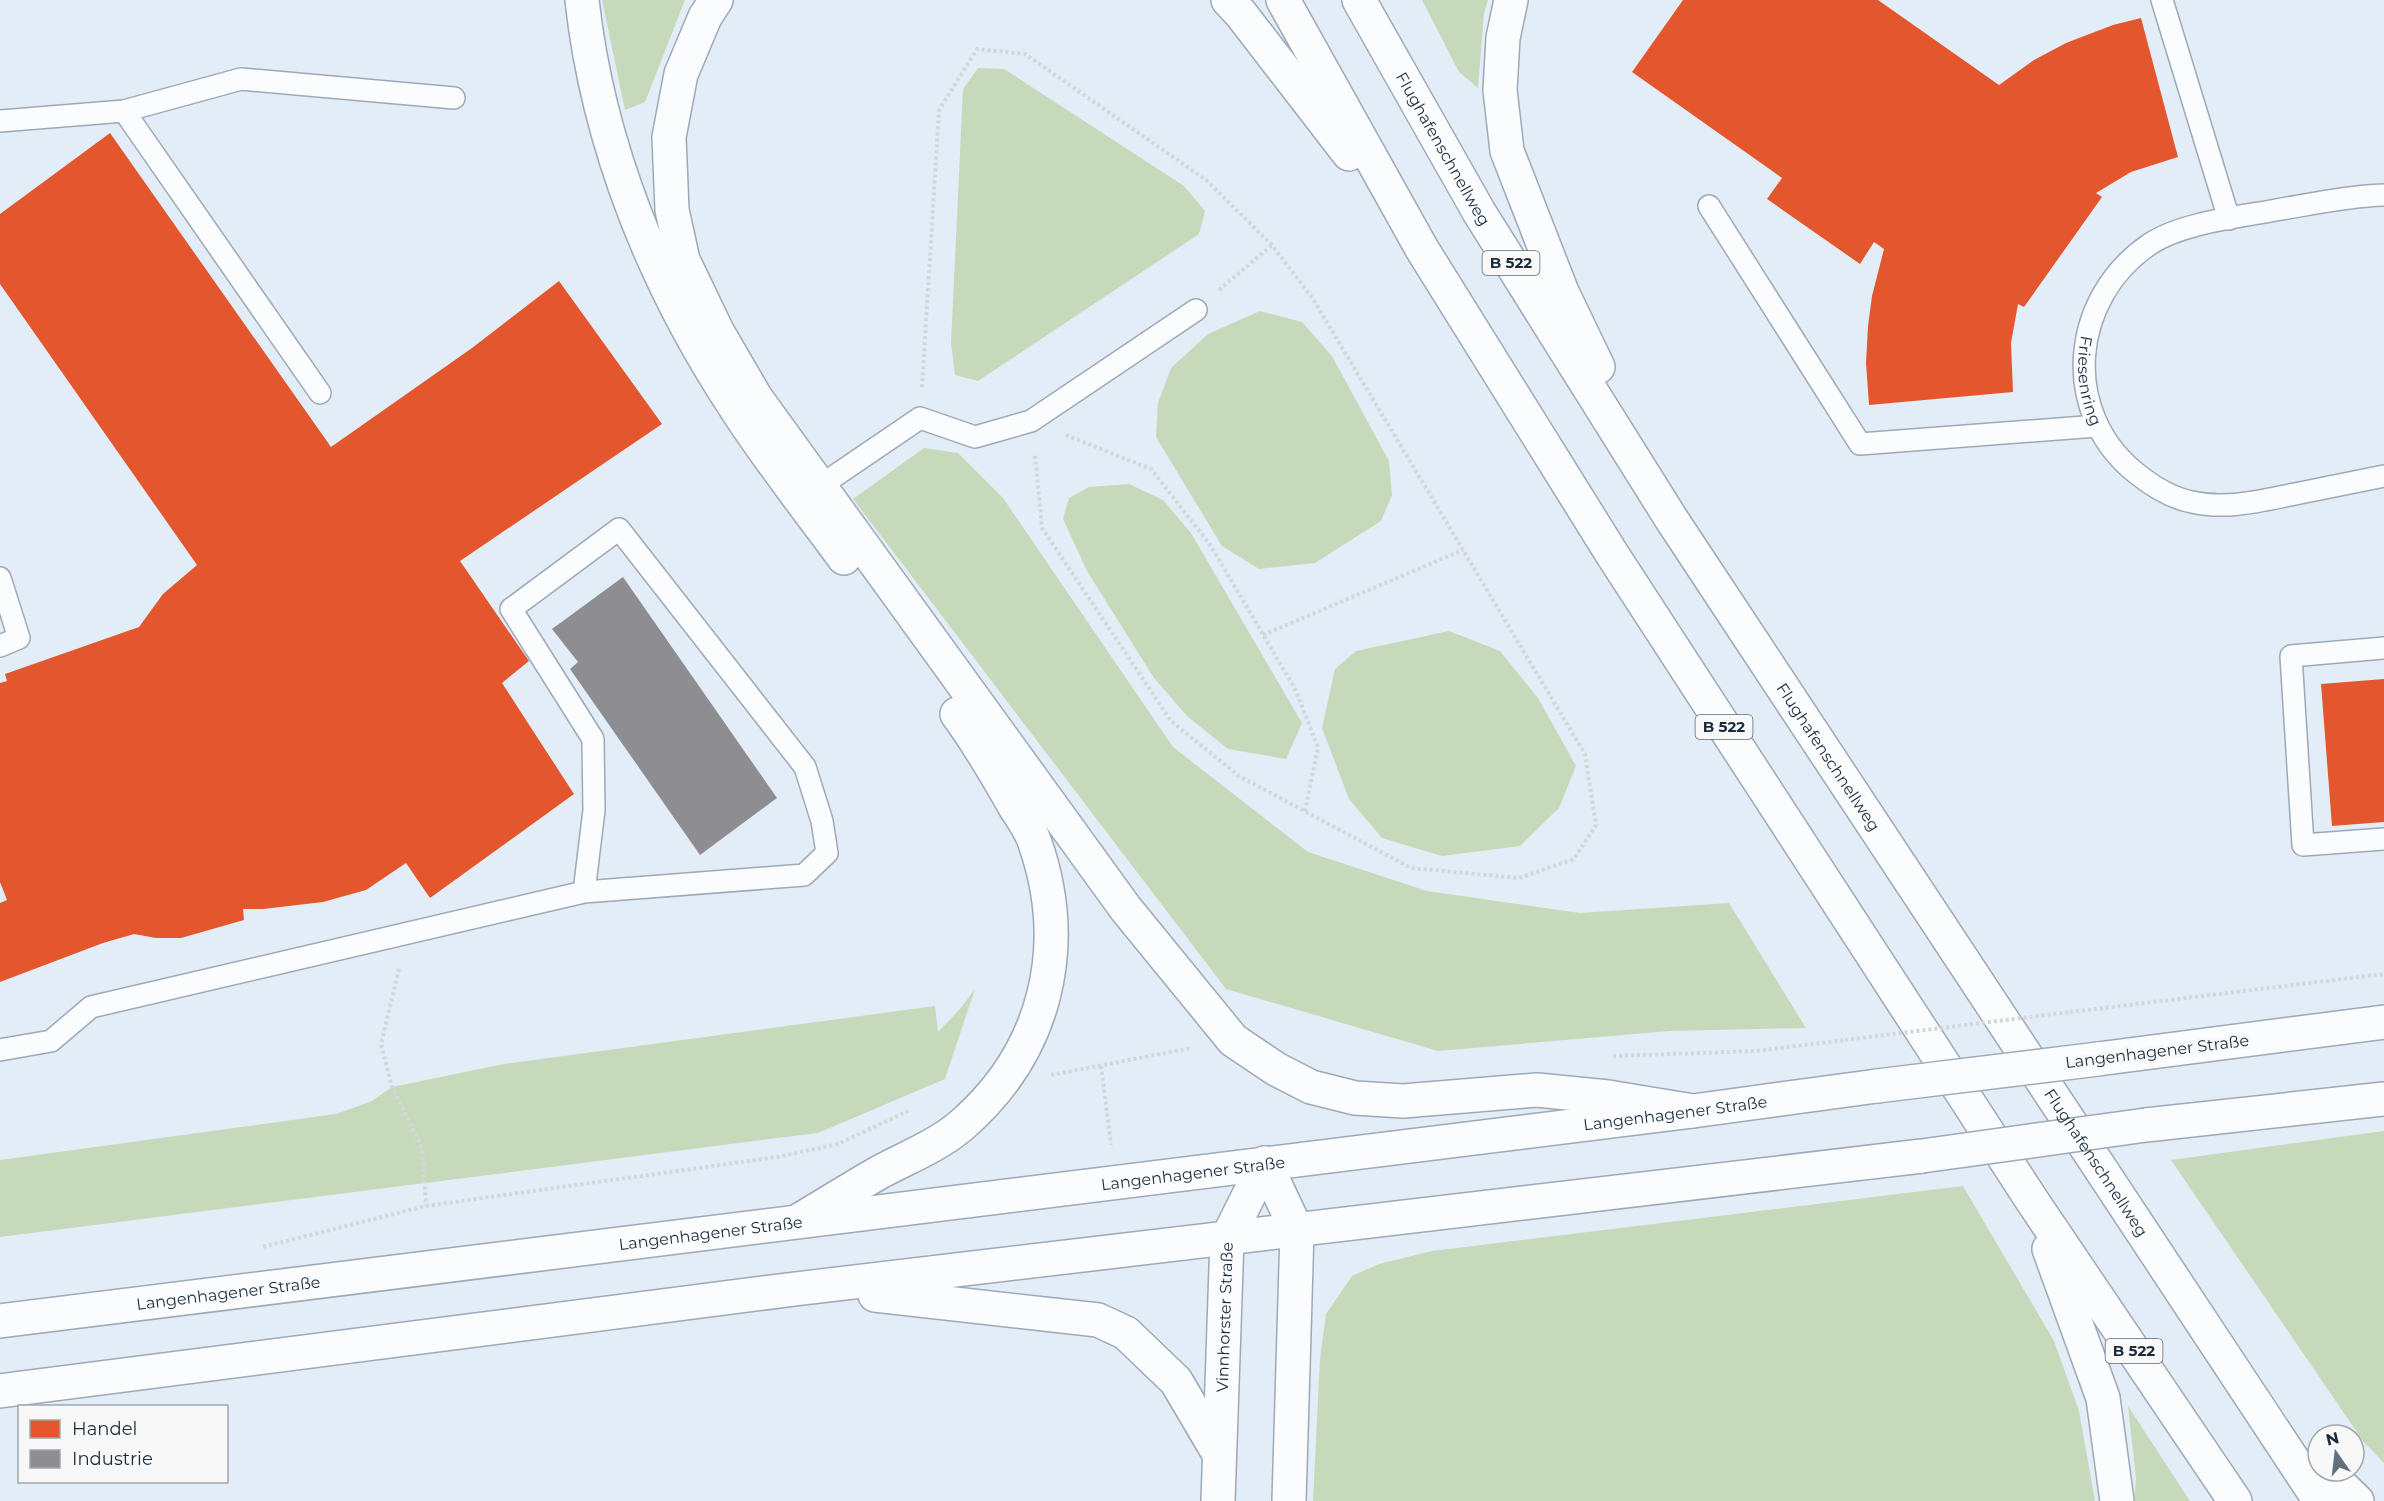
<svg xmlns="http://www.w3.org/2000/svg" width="2384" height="1501" font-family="Montserrat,sans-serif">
<rect width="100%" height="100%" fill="#e3edf7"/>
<!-- green -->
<g fill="#c6dabb">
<path d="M602 0H685L645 102 625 110Z"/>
<path d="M1422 0H1488L1484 13 1478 88 1459 72Z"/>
<path d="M978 68 1004 69 1184 186 1205 211 1199 234 978 381 955 375 951 343 963 89Z"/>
<path d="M1260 311 1302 322 1332 356 1389 461 1392 495 1381 521 1315 563 1259 569 1222 546 1156 437 1158 403 1171 368 1208 334Z"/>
<path d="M924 448 958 453 1003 498 1173 747 1308 852 1427 891 1580 913 1729 903 1806 1028 1669 1031 1438 1051 1226 989 853 499Z"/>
<path d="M1129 484 1163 500 1191 533 1302 723 1286 759 1228 749 1187 716 1154 678 1087 571 1063 519 1069 498 1089 487Z"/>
<path d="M1449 631 1500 651 1538 698 1576 766 1559 808 1520 846 1442 856 1382 838 1349 799 1322 728 1335 669 1356 651Z"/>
<path d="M975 989 945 1079 818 1133 0 1237V1160L336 1114 372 1101 392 1087 504 1064 935 1006 938 1032 960 1009Z"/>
<path d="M2384 1131V1463L2363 1441 2171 1160Z"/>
<path d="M1963 1186 2054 1341 2079 1411 2095 1501H1313L1320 1359 1326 1314 1352 1276 1379 1264 1432 1251Z"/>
<path d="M2128 1406 2190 1501H2134L2136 1479Z"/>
</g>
<!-- shops -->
<g fill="#e4572e">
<path d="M1683 0H1878L1999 85 2034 60 2066 43 2113 25 2141 18 2178 157 2131 172 2096 193 2102 197 2024 307 2018 304 2011 343 2013 392 1869 405 1866 363 1868 326 1872 296 1884 249 1874 242 1860 264 1767 199 1782 178 1632 72Z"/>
<path d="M110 133 331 447 472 348 559 281 662 424 460 561 529 661 502 683 574 794 430 898 406 863 366 890 323 902 263 909H243L244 920 181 938H156L134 934 103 943 0 982V903L7 900 0 882V683L7 681 5 674 139 627 163 594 197 565 0 284V214Z"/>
<path d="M2384 679V822L2332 826 2321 684Z"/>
</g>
<!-- industry -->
<path fill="#8d8d92" d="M623 577 777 798 700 855 570 669 578 662 552 629Z"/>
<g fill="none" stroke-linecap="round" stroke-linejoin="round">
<defs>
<g id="lane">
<path d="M2162 0 2229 219"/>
<path d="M124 111 320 393"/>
<path d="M0 121 124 111 241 79 454 98"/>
<path id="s1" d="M2384 195C2348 196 2312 204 2276 210 2239 217 2181 223 2150 244 2070 298 2060 412 2136 473 2152 486 2171 498 2192 502 2227 510 2260 501 2295 494 2325 488 2354 482 2384 476"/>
<path d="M1709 206 1860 444 2097 426"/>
<path d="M820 486 920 418 975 437 1031 421 1196 310"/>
<path d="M0 578 19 638 0 646"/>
<path d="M2384 648 2291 656 2303 845 2384 839"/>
<path d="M0 1050 51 1041 91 1007 584 892 804 875 827 853 822 821 805 767 619 529 511 609 593 739 594 810 584 892"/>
</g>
<g id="secondary">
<path d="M2098 1059 2384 1022"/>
<path d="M2146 1125 2384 1099"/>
<path d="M1265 1163 1297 1231 1289 1501"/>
<path d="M875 1295 1098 1320 1126 1333 1176 1381 1219 1454"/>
<path id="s2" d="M0 1321 1693 1111 1877 1086"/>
<path d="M0 1391 795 1289 1922 1156"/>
<path id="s3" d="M1218 1501 1227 1239 1265 1163"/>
</g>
<g id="highway">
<path d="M582 0C598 146 656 288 737 410 770 461 808 509 844 558"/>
<path d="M716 0 705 17 681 74 669 137 672 210 683 260 717 331 756 398 1126 909 1233 1040 1276 1069 1311 1087 1355 1098 1403 1101 1537 1090 1608 1097 1693 1111"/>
<path d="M1228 0 1241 14 1349 154"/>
<path d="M1283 0 1422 249 1612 554 2033 1202 2235 1501"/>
<path id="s4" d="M1359 0 1479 212 1672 520 2320 1501"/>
<path d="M1511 0 1503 38 1500 90 1507 151 1562 292 1598 367"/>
<path d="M798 1221C825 1205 852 1188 880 1172 908 1157 939 1145 963 1124 1046 1051 1071 947 1035 843 1031 830 1022 818 1015 807 997 775 979 744 957 714"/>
<path d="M2049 1249 2103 1398 2117 1501"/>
<path d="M2326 1471 2357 1501"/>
</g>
</defs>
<!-- lane casing -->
<use href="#lane" stroke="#9da9b6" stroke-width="24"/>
<!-- secondary casing -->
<use href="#secondary" stroke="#9da9b6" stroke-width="36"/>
<!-- highway casing -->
<use href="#highway" stroke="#9da9b6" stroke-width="36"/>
<!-- path -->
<g stroke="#d4d7da" stroke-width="4" stroke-dasharray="3 3" stroke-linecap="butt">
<path d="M1219 290 1272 245"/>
<path d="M922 387 939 110 977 49 1025 54 1206 180 1272 245 1313 299 1585 754 1596 825 1574 859 1519 878 1411 868 1239 776 1171 721 1042 528 1035 454"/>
<path d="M1066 435 1151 469 1211 546 1295 689 1318 747 1305 811"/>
<path d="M1263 635 1463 550"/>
<path d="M399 969 381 1044 392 1087 422 1148 426 1206"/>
<path d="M2070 1012 2384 974"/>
<path d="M1613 1056 1756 1051 1845 1040"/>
<path d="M1101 1066 1111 1145"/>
<path d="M1051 1075 1191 1048"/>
<path d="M263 1247 426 1206 777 1157 838 1144 908 1111"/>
</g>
<!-- lane -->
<use href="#lane" stroke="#fbfcfe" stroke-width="21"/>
<!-- secondary -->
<use href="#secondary" stroke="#fbfcfe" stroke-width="33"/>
<!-- highway -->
<use href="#highway" stroke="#fbfcfe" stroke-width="33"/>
<defs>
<g id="secondary-bridge">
<path d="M1877 1086 2098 1059"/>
<path d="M1922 1156 2146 1125"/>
</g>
</defs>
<!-- secondary-bridge casing -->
<use href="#secondary-bridge" stroke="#9da9b6" stroke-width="36" stroke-linecap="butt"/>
<!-- path-bridge -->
<path stroke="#d4d7da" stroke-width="4" stroke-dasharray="3 3" stroke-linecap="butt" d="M1845 1040 2070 1012"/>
<!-- secondary-bridge -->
<use href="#secondary-bridge" stroke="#fbfcfe" stroke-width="33"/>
</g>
<g text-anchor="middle" stroke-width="6" stroke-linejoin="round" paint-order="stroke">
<!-- shield labels -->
<g fill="#f8f8f8" stroke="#5d6a75" stroke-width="1.5">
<rect x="1482.5" y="251" width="57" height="24" rx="4.5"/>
<rect x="1695.5" y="715" width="57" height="24" rx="4.5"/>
<rect x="2105.5" y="1339" width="57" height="24" rx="4.5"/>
</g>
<g font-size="15" font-weight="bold" fill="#1b2d3d">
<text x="1511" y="268">B 522</text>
<text x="1724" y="732">B 522</text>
<text x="2134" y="1356">B 522</text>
</g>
<!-- street labels -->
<g font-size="16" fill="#1b2d3d" stroke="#f8f8f8">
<text dy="6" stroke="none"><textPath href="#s4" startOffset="171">Flughafenschnellweg</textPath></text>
<text dy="6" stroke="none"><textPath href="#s1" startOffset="400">Friesenring</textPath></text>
<text dy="6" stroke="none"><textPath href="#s4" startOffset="891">Flughafenschnellweg</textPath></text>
<text transform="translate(2157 1051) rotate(-7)" y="6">Langenhagener Straße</text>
<text dy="6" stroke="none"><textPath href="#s2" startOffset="1688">Langenhagener Straße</textPath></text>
<text dy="6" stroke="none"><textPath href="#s4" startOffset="1377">Flughafenschnellweg</textPath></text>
<text dy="6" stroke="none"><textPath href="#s2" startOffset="1202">Langenhagener Straße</textPath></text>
<text dy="6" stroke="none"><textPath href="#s2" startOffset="716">Langenhagener Straße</textPath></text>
<text dy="6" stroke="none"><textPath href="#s2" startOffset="230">Langenhagener Straße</textPath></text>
<text dy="6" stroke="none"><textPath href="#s3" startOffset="184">Vinnhorster Straße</textPath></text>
</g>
</g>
<!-- legend -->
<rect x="18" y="1405" width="210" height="78" fill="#f8f8f8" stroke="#a0a7ad" stroke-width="1.5"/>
<rect x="30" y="1420" width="30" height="18" fill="#e4572e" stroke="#a0a7ad" stroke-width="1.5"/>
<text x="72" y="1435" font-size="18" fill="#1b2d3d">Handel</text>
<rect x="30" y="1450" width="30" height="18" fill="#8d8d92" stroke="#a0a7ad" stroke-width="1.5"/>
<text x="72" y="1465" font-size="18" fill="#1b2d3d">Industrie</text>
<!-- north arrow -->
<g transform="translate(2336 1453) rotate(346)"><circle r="28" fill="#f8f8f8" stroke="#a0a7ad" stroke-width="1.5"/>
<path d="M0-4.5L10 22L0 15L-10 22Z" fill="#61707e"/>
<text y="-9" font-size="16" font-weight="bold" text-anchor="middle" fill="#1b2d3d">N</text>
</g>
</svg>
